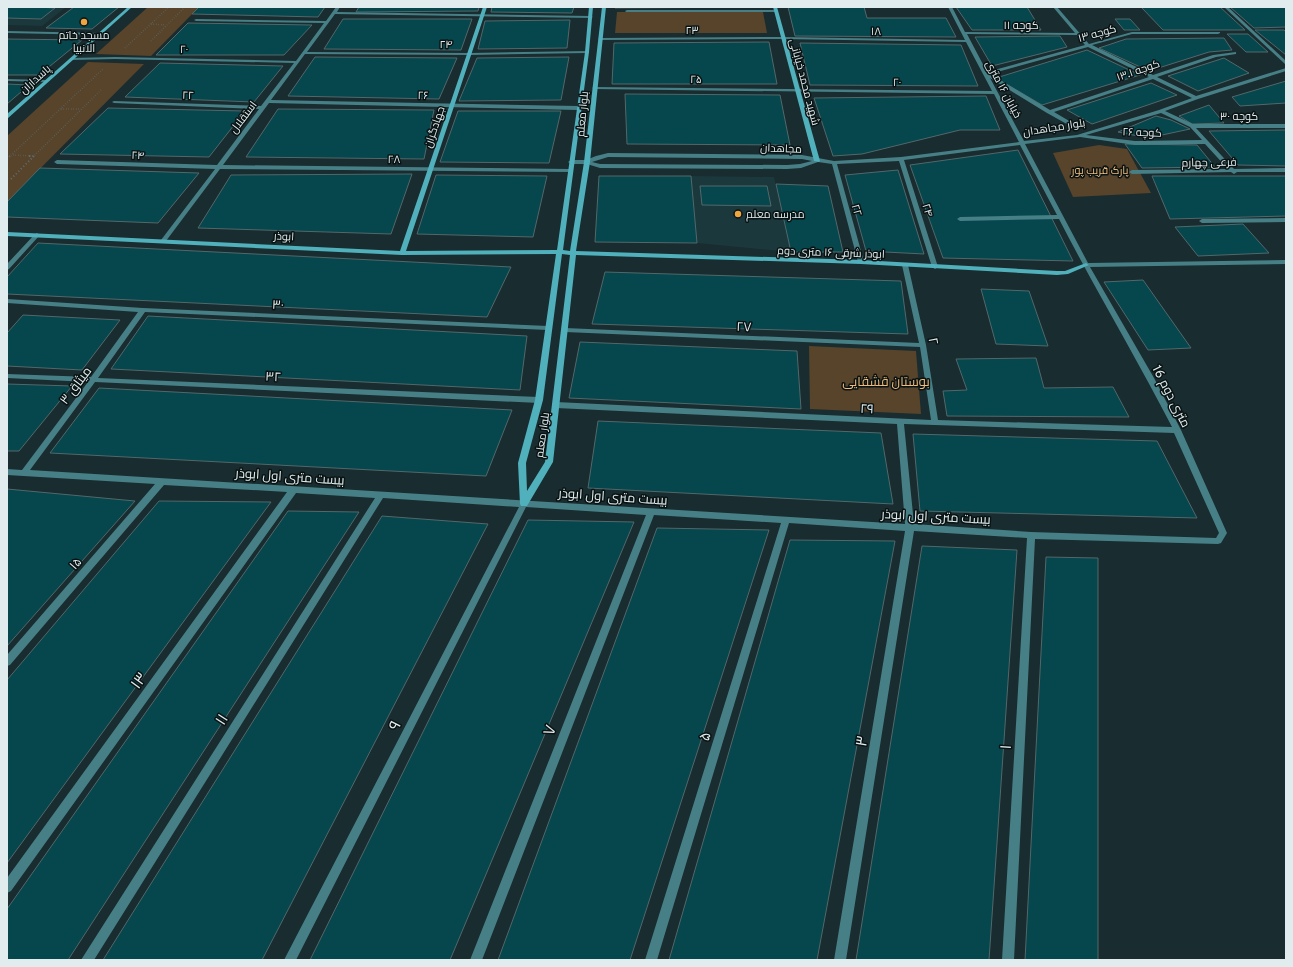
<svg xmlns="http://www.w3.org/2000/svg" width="1293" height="967" font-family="Overpass,Cairo,sans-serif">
<rect width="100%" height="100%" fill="#192c2f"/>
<!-- built -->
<g fill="#1b383c">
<path d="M7 7H66L42 26 7 25Z"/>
<path d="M691 176 774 177 791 252 697 243Z"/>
</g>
<!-- green -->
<g fill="#58432b">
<path d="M148 7H199L151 56 96 54Z"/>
<path d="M617 12H763L767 33H615Z"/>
<path d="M88 62 144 64 7 202V136Z"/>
<path d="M1099 145 1127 149 1151 193 1073 197 1053 153Z"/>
<path d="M809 346 916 351 921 414 810 409Z"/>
</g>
<!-- building -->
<g fill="#06464d" stroke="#52686b">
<path d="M7 7H37L55 8 41 19 7 18Z"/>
<path d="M74 7H119L92 29 46 28Z"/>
<path d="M199 7H325L318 17 192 14Z"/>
<path d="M359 7H479L478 11 356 12Z"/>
<path d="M492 7H574L572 13 491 12Z"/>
<path d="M615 7H764L615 8Z"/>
<path d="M788 7H864L867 18H946L956 37 795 36Z"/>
<path d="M956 7H1027L1041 30H972Z"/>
<path d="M1141 7H1220L1245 30H1163Z"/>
<path d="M1230 7H1286V27L1254 28Z"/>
<path d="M343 19H472L461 50 324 49Z"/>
<path d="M1115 19H1130L1140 30H1124Z"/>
<path d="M570 20 567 48 478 49 485 21Z"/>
<path d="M188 23 312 25 284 55H156Z"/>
<path d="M1255 30H1284L1286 32V55Z"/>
<path d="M1227 34H1248L1268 52H1246Z"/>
<path d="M1060 36 1067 47 992 66 975 37Z"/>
<path d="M1224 38 1232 50 1209 52 1149 71 1099 48 1126 39Z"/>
<path d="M7 39 82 40 39 75H7Z"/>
<path d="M769 42 777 84H612L614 43Z"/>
<path d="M800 43 961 45 978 86 810 85Z"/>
<path d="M1087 50 1140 75 1042 105 996 78Z"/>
<path d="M315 57 457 58 439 99 288 96Z"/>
<path d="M569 57 561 100 459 101 477 58Z"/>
<path d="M1224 58 1249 73 1198 91 1168 76Z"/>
<path d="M160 63 283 66 254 102 125 97Z"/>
<path d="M1286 81V103L1240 106 1232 97Z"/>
<path d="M1151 83 1177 95 1092 124 1067 110Z"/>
<path d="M7 84 29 85 7 104Z"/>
<path d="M625 94 780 95 790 145 627 144Z"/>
<path d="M986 96 1000 130H960L862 154 833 156 814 98Z"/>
<path d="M1209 105 1224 123 1192 124 1179 116Z"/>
<path d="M108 108 245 111 209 157 60 154Z"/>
<path d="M278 109 434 110 424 159 246 157Z"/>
<path d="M458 111H561L549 163 440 162Z"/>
<path d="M1156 116 1171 120 1190 129 1148 138 1118 132Z"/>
<path d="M1286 130V166L1238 165 1209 131Z"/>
<path d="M1125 144 1197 145 1215 167 1142 168Z"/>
<path d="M1018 150 1073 261 943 258 910 165Z"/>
<path d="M40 168 199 173 158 223 7 217V202Z"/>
<path d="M898 170 924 254 866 251 845 175Z"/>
<path d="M412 174 391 234 198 228 231 175Z"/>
<path d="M436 175 547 176 533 237 417 234Z"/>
<path d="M599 176H691L697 243 595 242Z"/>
<path d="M1152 176H1286V216L1170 219Z"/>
<path d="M776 184 828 186 843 252H791Z"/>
<path d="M700 186H767L771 206 702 205Z"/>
<path d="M1243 224 1269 253 1198 256 1175 227Z"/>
<path d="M38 243 511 267 487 317 7 294V277Z"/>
<path d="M605 272 901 281 908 334 592 324Z"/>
<path d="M1143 280 1191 348 1148 350 1104 282Z"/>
<path d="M981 289 1029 291 1048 346 996 344Z"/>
<path d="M23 315 120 320 82 370 7 366V333Z"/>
<path d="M148 316 527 336 520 390 111 369Z"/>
<path d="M580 342 797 351 801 409 569 398Z"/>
<path d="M1036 358 1044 388 1113 387 1129 417 947 416 943 391 967 390 956 359Z"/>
<path d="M7 384 72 386 19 451H7Z"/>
<path d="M99 388 512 410 486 476 50 453Z"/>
<path d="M598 421 881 433 893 504 588 488Z"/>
<path d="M913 434 1157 441 1197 518 920 511Z"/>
<path d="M7 489 135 501 7 646Z"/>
<path d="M159 501 271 502 7 863V680Z"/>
<path d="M288 511 359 512 68 960H7V909Z"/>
<path d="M382 516 488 524 262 960H103Z"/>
<path d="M528 520 634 522 450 960H310Z"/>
<path d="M657 528 769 530 630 960H498Z"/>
<path d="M790 540 895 541 817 960H669Z"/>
<path d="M922 546 1017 550 989 960H856Z"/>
<path d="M1046 557 1098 558V960H1025Z"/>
</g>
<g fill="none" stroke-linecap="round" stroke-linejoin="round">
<!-- path-far1 -->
<g stroke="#5d6e71" stroke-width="1.5" stroke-dasharray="0.5 2" stroke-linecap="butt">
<path d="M151 24 166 25"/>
<path d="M151 41 185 7"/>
<path d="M125 48 169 7"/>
<path d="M61 109H80"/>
<path d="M13 155 33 156"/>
<path d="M9 157 103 69"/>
<path d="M33 157 102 89"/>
</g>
<!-- path -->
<g stroke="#5d6e71" stroke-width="2" stroke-dasharray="1 2.5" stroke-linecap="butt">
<path d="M29 156H33"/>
<path d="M7 159 10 156"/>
<path d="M11 179 34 156"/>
</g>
<!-- street -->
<g fill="#467f86" fill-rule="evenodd">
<path d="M336 7H340L337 12 591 16 593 17 591 18 335 14 307 52 470 53 587 51 589 52 587 53 470 55 305 54 271 100 578 106 581 108 578 110 269 103 223 165 570 169 572 170V172L220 169 166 241 164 242 161 240 215 169 57 164 54 162 57 160 217 165 259 109 114 103 112 102 114 101 261 106 294 63 115 59 72 60 70 59V58L115 57 296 61 324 23 196 21 194 20 196 19 326 21Z"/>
<path d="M948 7H952L965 32 1075 33 1053 7H1057L1089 44 1132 32H1220V33L1218 34H1132L1092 45 1153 75 1213 55 1236 52V54L1216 57 1157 77 1196 96 1286 68V71L1198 99 1165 111 1193 124H1286V128H1196L1234 169 1286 168V172H1237L1234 174 1231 172 1132 174 1129 172 1132 170 1228 169 1205 144 1135 145 1080 137 1025 144 1088 263 1286 260V264L1090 267 1154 378 1181 430 1227 533 1221 543 1218 544 1035 539 1014 960H1002L1027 538 914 531 846 960H834L905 531 789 523 657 960H645L781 523 654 515 482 960H470L646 515 526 507 296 960H284L519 507 383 498 94 960H81L375 498 296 493 11 891 7 893V878L287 492 164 485 10 665 7 666V655L155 484 7 475V469L22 470 88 382 7 378V374L91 377 138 312 7 303V299L143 308 548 326 551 328 548 330 145 312 98 378 539 397 543 400 539 403 95 382 30 470 905 524 897 424 556 408 552 405 556 402 931 420 920 347 565 332 562 330 565 328 919 343 902 265 905 263 908 265 926 345 938 420 1172 427C1136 357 1095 289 1059 219L960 221 957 219 960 217 1057 215 1020 145 904 160 938 267 935 269 932 267 899 161 837 164 864 262 861 264 858 262 832 164 818 162 801 168 787 169 600 168 587 164H571L568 162 571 160H586L596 156 608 153 802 155 834 161 901 157 1019 142 994 94 594 89 592 88 594 87 992 91 966 42 783 39 600 40 598 39 600 38 783 37 965 40ZM967 34 1077 35 1085 45 987 72ZM1088 47 1149 77 1050 110 990 74ZM990 78 1047 113 1074 128 1077 126 1076 125 1054 112 1153 79 1192 98 1159 110 1077 135 1024 141ZM1161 113 1190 127 1202 140 1135 141 1086 135ZM608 157 802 159 812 161 800 164 787 165 600 164 592 162ZM904 424 1174 433 1219 533 1216 538 1031 532 914 524Z"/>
<path d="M1224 7H1228L1286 61V65Z"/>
<path d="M627 10H776L778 11 776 12H626L625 11Z"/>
<path d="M7 31 99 33 101 34 99 35 7 33Z"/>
<path d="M7 79 46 80 48 81 46 82 7 81Z"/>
<path d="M1286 218V222L1202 223 1199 221 1202 219Z"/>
<path d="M37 233 40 235 39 236 9 269 7 270V264L35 234Z"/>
</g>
<!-- secondary -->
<g fill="#50b0bc" fill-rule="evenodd">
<path d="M128 7H132L7 119V114Z"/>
<path d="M483 7H487L406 251 557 250 585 52 589 7H593L589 52 563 250 570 251 584 162 602 7H606L590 162 576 251 861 260 1057 271H1065L1086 263 1089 265 1068 274 1057 275 861 264 576 255 553 462 527 506H521L520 504 518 463 535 400 556 254 402 255 7 236V232L400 251ZM562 254 570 255 545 462 527 491 526 463 543 400Z"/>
<path d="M773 7H777L820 161 819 162 814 161Z"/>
</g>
</g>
<!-- markers -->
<g fill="#f0a63e" stroke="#0a1314" stroke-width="1.5">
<circle cx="84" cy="22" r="4"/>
<circle cx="738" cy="214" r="4"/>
</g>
<g text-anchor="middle" stroke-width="3" stroke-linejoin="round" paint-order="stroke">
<!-- far-street labels -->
<g font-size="11" fill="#e0ecee" stroke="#0a1314">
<text x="1021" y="29">کوچه ۱۱</text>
<text x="692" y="34">۲۳</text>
<text transform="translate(876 31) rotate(1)" y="4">۱۸</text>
<text transform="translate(1097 33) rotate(-15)" y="4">کوچه ۱۳</text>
<text x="446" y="48">۲۴</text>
<text transform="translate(184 49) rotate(1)" y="4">۲۰</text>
<text transform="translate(1138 70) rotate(-19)" y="4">کوچه ۱۳.۱</text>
<text transform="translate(35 79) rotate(-42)" y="4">پاسداران</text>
<text transform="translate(696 79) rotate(1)" y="4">۲۵</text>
<text transform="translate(805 82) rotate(75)" y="4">شهید محمد خیابانی</text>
<text transform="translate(897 82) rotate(1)" y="4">۲۰</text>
<text transform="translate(1004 89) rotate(62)" y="4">خیابان ۱۶ متری</text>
<text transform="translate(188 95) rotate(2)" y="4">۲۲</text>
<text transform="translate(423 95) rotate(1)" y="4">۲۶</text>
<text transform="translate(582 114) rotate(-85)" y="4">بلوار معلم</text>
<text x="1239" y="120">کوچه ۳۰</text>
<text transform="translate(243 117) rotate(-53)" y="4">استقلال</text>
<text transform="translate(434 127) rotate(-71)" y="4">جهادگران</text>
<text transform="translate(1054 127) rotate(-9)" y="4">بلوار مجاهدان</text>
<text transform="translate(1142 132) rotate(2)" y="4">کوچه ۲۶</text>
<text transform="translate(781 148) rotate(2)" y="4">مجاهدان</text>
<text transform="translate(138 155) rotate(2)" y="4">۲۴</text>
<text transform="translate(394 159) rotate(1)" y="4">۲۸</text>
<text transform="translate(1209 162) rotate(-1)" y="4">فرعی چهارم</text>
<text transform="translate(857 210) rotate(74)" y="4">۲۲</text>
<text transform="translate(928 210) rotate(73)" y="4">۲۴</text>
<text transform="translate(284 236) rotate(3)" y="4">ابوذر</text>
<text transform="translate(831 252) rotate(2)" y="4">ابوذر شرقی ۱۶ متری دوم</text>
<text transform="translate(542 435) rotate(-82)" y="4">بلوار معلم</text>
</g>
<!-- far-poi labels -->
<g font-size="11" fill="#e0ecee" stroke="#0a1314">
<text x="84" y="39">مسجد خاتم<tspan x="84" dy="13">الانبیا</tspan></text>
<text x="746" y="218" text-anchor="start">مدرسه معلم</text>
</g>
<!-- far-park labels -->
<g font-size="11" fill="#f1bc79" stroke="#0a1314">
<text x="1100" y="174">پارک قریب پور</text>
</g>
<!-- street labels -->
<g font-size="13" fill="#e0ecee" stroke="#0a1314">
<text transform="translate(278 304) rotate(3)" y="5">۳۰</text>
<text transform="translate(744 326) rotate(2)" y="5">۲۷</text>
<text transform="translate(934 341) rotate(79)" y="5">۲</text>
<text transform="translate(273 376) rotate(3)" y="5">۳۲</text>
<text transform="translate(75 385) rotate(-53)" y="5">میثاق ۳</text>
<text transform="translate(1172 396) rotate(63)" y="5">16 متری دوم</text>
<text transform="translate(867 408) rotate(3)" y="5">۲۹</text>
<text transform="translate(290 476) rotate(4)" y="5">بیست متری اول ابوذر</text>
<text transform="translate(613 496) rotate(4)" y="5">بیست متری اول ابوذر</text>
<text transform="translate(936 516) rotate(3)" y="5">بیست متری اول ابوذر</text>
<text transform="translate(75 563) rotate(-49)" y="5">۱۵</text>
</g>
<!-- park labels -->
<g font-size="13" fill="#f1bc79" stroke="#0a1314">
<text x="886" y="386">بوستان قشقایی</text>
</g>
<!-- near-street labels -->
<g font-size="16" fill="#e0ecee" stroke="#0a1314">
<text transform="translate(138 680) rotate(-54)" y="6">۱۳</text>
<text transform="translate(221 719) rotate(-58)" y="6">۱۱</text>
<text transform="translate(394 725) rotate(-63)" y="6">۹</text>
<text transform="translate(549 730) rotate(-69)" y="6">۷</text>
<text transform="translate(704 736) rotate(-73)" y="6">۵</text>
<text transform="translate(861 741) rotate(-81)" y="6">۳</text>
<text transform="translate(1005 747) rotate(-87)" y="6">۱</text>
</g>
</g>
<!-- border -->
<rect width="1293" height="967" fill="none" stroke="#e0ecee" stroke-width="16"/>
</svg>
